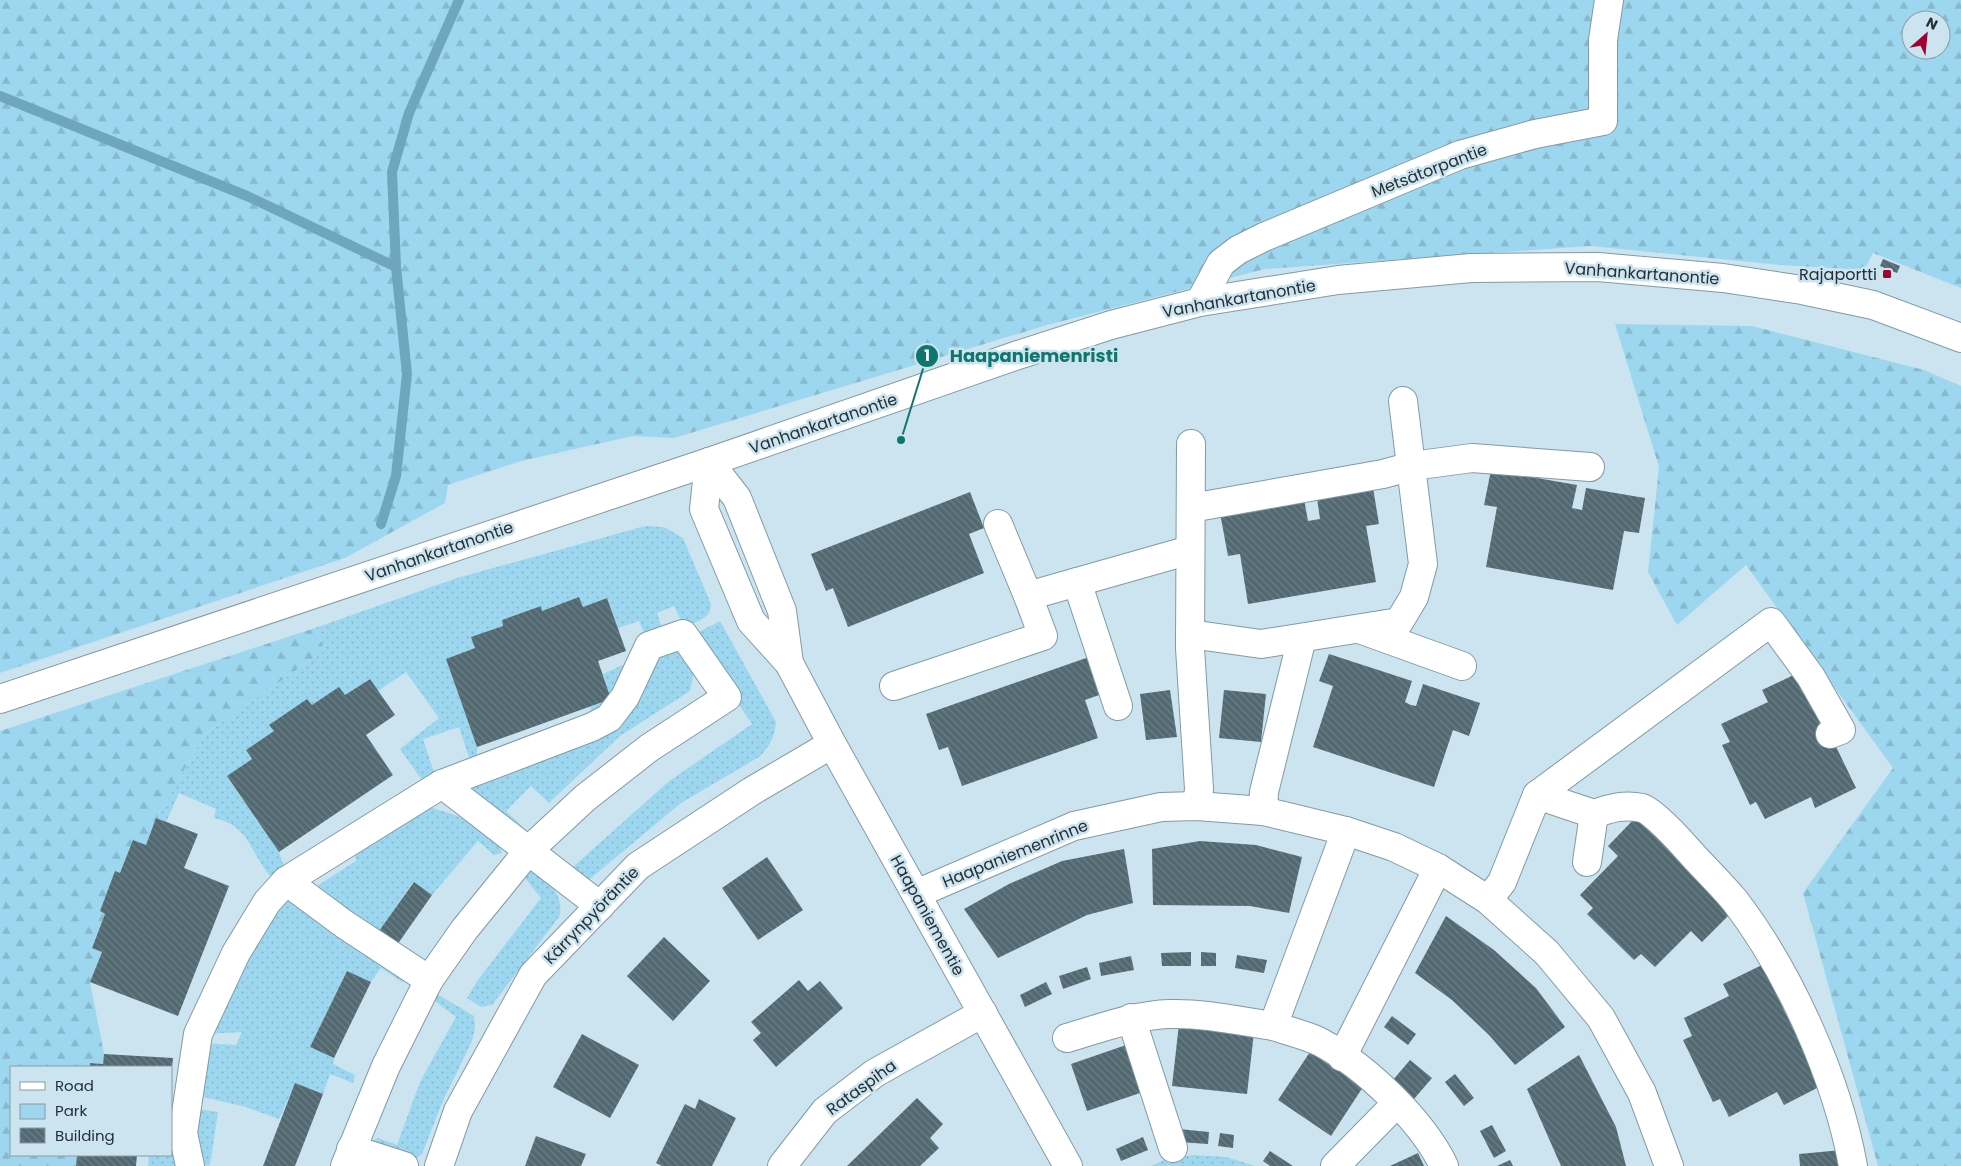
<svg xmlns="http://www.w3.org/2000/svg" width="1961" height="1166" font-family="Poppins,sans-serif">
<defs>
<pattern id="green-dots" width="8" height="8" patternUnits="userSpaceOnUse" patternTransform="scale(1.25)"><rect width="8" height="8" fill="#9dd7ef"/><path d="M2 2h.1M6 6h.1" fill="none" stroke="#87b9ce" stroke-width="1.8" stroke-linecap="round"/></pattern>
<pattern id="forest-firs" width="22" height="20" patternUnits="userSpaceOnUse" patternTransform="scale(1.25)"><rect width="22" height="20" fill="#9dd7ef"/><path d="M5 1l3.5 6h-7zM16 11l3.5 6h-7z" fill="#87b9ce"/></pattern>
<pattern id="building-back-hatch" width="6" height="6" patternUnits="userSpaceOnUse" patternTransform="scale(1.25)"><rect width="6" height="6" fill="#526972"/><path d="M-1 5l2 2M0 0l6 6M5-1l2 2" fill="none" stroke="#6d7f86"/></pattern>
</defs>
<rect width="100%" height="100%" fill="#cbe4ef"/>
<!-- green -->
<g fill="url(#green-dots)">
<path d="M645 526 664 527 683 538 711 604C711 619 696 622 684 627L674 606 657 613 663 631 646 637 639 621 618 628 607 598 583 607 579 598 542 611 541 606 502 620 503 626 475 648 446 659 477 747V756L471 763 459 727 423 739 435 775 427 782 422 780 400 749 439 718 406 672 378 691 369 679 345 695 312 705 307 699 270 725 274 731 246 750 252 759 227 776 279 852 286 873 270 876C249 851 250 826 214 818L216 809 179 793 166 822 156 818 205 734 325 650 315 628 457 578Z"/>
<path d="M720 621 776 722C774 738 770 746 759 757L681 803 590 879H579L556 855 573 867 668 782 752 724 696 641 697 633Z"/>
<path d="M675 644 694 672 690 691 620 736 549 803 531 786 506 811 523 827 521 830 472 797V790L475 785 598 730 654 653Z"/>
<path d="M627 663 631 668C621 691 616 704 594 717L590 707 611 699 603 674Z"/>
<path d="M430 807C453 814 497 827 502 853L494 855 478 841 432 895 413 882 379 931 309 891 356 861 355 852Z"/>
<path d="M528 872C547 873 566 899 559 917L492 1005 481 1007 467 998 478 980 541 898 525 878Z"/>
<path d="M286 897 407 976 402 982 381 968 371 982 347 971 310 1047 334 1058 333 1064 355 1075 353 1083 330 1074 323 1094 295 1084 279 1119 246 1107 195 1095 203 1043 236 1045 242 1032 207 1034 253 934Z"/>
<path d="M437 994 474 1016 475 1028 472 1041 442 1103 422 1154 414 1160 371 1141 378 1138 397 1145 420 1082 456 1017 435 1001 434 998Z"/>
<path d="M192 1108 218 1112 210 1165 198 1166Z"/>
<path d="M171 1142 180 1166H148L149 1155H171Z"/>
<path d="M1193 1155 1226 1157 1255 1166H1151L1164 1160Z"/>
</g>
<!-- forest -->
<g fill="url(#forest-firs)" fill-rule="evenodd">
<path d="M0 0H1961V288L1873 253 1864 270 1781 265 1590 246 1265 269 1047 325 674 438 633 436 521 461 448 485 445 503 345 558 0 673ZM1911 20H1941V50H1911Z"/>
<path d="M1615 324 1752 326 1924 370 1961 386V1166H1878L1803 893 1893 768 1746 565 1677 625 1648 572 1659 467Z"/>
<path d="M315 628 325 650 205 734 156 818 146 845 120 873 115 872 100 911 105 914 92 947 102 952 90 982 104 1054 103 1064 90 1063V1067H11V1155H77L76 1166H0V731Z"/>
</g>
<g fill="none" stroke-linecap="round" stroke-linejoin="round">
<!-- stream -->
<g stroke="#6da6bd" stroke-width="10">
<path d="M0 96 247 196 396 267"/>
<path d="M381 524 396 476 407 374 396 267 392 172 409 113 459 0"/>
</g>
</g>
<!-- building -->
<g fill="url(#building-back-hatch)">
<path d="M1883 259 1900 266 1897 273 1880 266Z"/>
<path d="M1491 470 1577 485 1572 508 1582 510 1586 488 1645 498 1639 533 1624 531 1613 590 1486 567 1497 507 1484 505Z"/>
<path d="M1373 488 1379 524 1366 526 1376 582 1248 604 1240 554 1228 556 1220 513 1304 499 1308 521 1320 519 1317 498Z"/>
<path d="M970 492 984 528 969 534 984 573 848 627 833 588 826 591 811 554Z"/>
<path d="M579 597 583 607 607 598 626 651 598 661 611 699 477 747 446 659 475 648 471 637 503 626 502 620 541 606 542 611Z"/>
<path d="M1329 654 1412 681 1405 702 1411 705 1416 706 1423 684 1480 703 1469 736 1453 730 1434 787 1313 747 1333 686 1319 681Z"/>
<path d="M1089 657 1102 694 1085 700 1098 738 962 786 948 747 939 750 926 714Z"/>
<path d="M1800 672 1856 788 1815 808 1811 797 1765 819 1756 802 1750 805 1722 745 1730 742 1721 724 1768 702 1762 690Z"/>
<path d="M370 679 395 715 366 735 393 775 279 852 227 776 252 759 246 750 274 731 269 725 307 699 312 705 339 687 345 695Z"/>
<path d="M1170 690 1177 737 1146 740 1140 694Z"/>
<path d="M1224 690 1266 694 1261 742 1219 738Z"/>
<path d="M1637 816 1733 911 1702 942 1691 931 1655 967 1641 954 1634 960 1587 914 1593 908 1580 895 1618 856 1608 846Z"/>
<path d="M156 818 198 834 184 868 229 886 178 1016 90 982 102 952 92 948 105 914 100 911 115 871 120 873 133 840 146 845Z"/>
<path d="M1200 841 1256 845 1302 857 1289 913 1250 906 1153 905 1152 849Z"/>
<path d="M1124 849 1133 903 1087 915 998 958 964 909 1009 884 1062 861Z"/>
<path d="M767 857 803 910 758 940 722 888Z"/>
<path d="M414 882 432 895 397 945 379 931Z"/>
<path d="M1446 916 1494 950 1536 988 1565 1027 1515 1065 1489 1035 1452 1000 1415 973Z"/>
<path d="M664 937 710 981 673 1021 627 976Z"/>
<path d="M1191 952V966H1162L1161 953Z"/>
<path d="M1201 952 1216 953V966H1201Z"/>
<path d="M1237 955 1267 960 1264 973 1235 968Z"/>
<path d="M1131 956 1134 970 1101 976 1099 963Z"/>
<path d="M1762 965 1821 1086 1784 1105 1777 1092 1729 1117 1720 1099 1713 1102 1683 1040 1692 1036 1684 1018 1729 996 1723 984Z"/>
<path d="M1087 967 1091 979 1063 989 1059 976Z"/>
<path d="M347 971 371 982 334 1058 310 1047Z"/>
<path d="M799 980 808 991 820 981 843 1008 776 1067 753 1040 761 1033 751 1022Z"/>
<path d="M1046 982 1052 994 1025 1007 1020 995Z"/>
<path d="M1392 1016 1416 1034 1408 1045 1384 1027Z"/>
<path d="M1179 1024 1254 1032 1247 1094 1172 1086Z"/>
<path d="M582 1034 639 1065 610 1118 553 1087Z"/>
<path d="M1129 1044 1146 1091 1087 1111 1071 1064Z"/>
<path d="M1310 1052 1363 1087 1331 1136 1278 1100Z"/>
<path d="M104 1054 173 1058 172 1067H90V1063L103 1064Z"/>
<path d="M1579 1055 1616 1127 1626 1166H1561L1527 1089Z"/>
<path d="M1410 1060 1432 1078 1414 1099 1393 1080Z"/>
<path d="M1455 1074 1474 1098 1464 1106 1445 1082Z"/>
<path d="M295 1083 323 1094 295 1166H263Z"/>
<path d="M917 1098 943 1124 930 1138 939 1148 920 1166H847Z"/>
<path d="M699 1099 736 1118 712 1166H662L656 1163 685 1104 695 1109Z"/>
<path d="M1492 1125 1506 1151 1494 1158 1480 1131Z"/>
<path d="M1179 1129 1209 1132 1208 1144 1179 1142Z"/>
<path d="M1220 1133 1234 1135 1233 1148 1218 1146Z"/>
<path d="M536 1136 586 1154 581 1166H525Z"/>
<path d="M1143 1137 1148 1150 1121 1161 1116 1149Z"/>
<path d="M1842 1150 1844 1166H1800L1799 1154Z"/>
<path d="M1270 1151 1293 1166H1270L1263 1161Z"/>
<path d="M1418 1153 1424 1166H1390Z"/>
<path d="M77 1155H137L136 1166H76Z"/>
<path d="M1510 1160 1513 1166H1497Z"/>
</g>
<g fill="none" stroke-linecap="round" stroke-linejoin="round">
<defs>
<g id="minor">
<path d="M1200 302 1221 263 1238 250 1264 237 1460 155 1535 134 1603 121V40L1609 0"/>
<path d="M1191 444 1190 648 1199 789 1197 806"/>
<path d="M709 462 704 509 751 621 789 663 832 744 1068 1166"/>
<path d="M709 462 737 498 782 611 789 663"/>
<path d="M1191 508 1383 474 1412 466 1472 458 1590 467"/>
<path d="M998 524 1028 596 1190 550"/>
<path d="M1077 582 1118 706"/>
<path d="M1362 630 1462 666"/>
<path d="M1190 634 1261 644 1399 622 1414 597 1423 564 1403 401"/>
<path d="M894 686 1043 636 1028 596"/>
<path d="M0 699 709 462 1018 355 1111 325 1200 302 1338 280 1471 268 1598 267 1723 278 1802 290 1873 305 1961 338"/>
<path d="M442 784 600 906"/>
<path d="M1537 795 1594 814C1610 808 1625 804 1642 808 1652 810 1681 842 1689 851 1704 868 1721 884 1735 901 1790 973 1837 1078 1853 1166"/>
<path d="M1263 811 1264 792 1302 638"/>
<path d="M1587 862 1594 814"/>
<path d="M286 881 344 924 429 980"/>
<path d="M916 894 1074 826 1161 807 1197 806 1263 811 1346 831 1394 847 1438 868 1488 900 1547 953 1601 1018 1642 1093 1669 1166"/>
<path d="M1488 900 1502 882 1537 795 1771 622 1811 677 1841 730 1830 734"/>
<path d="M1131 1018 1173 1148"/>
<path d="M1273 1026C1288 1031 1306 1035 1320 1042 1365 1066 1422 1120 1444 1166"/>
<path d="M1067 1038C1101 1028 1135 1015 1170 1014 1204 1013 1239 1021 1273 1026L1346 831"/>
<path d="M1342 1057 1438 868"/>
<path d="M351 1149 404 1166"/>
<path d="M190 1166 183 1133 198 1034 236 953 267 902 286 881 442 784 592 727 609 718 625 697 649 646 683 634 727 697 649 748 585 798 529 850 464 930 429 980 386 1066 345 1166"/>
<path d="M439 1166 458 1111 533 975 638 866 752 791 832 744"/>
<path d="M782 1166 825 1111 875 1073 983 1013"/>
<path d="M1335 1166 1396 1104"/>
</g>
</defs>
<!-- minor casing -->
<use href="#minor" stroke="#829aa4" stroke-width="30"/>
<!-- minor -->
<use href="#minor" stroke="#fff" stroke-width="28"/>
</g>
<!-- markers -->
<rect fill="#a10133" stroke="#cbe4ef" stroke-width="2" x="1882" y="269" width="10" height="10" rx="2.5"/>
<g text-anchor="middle" stroke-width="5" stroke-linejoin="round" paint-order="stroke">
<!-- street labels -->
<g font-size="16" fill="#263034" stroke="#cbe4ef">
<text transform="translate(1429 170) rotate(-21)" y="6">Metsätorpantie</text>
<text transform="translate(1642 273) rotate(4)" y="6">Vanhankartanontie</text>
<text transform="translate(1239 298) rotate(-10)" y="6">Vanhankartanontie</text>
<text transform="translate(823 423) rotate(-19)" y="6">Vanhankartanontie</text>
<text transform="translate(439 551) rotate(-19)" y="6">Vanhankartanontie</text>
<text transform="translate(1015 853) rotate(-22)" y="6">Haapaniemenrinne</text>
<text transform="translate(591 915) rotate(-46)" y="6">Kärrynpyöräntie</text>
<text transform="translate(928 915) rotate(61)" y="6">Haapaniementie</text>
<text transform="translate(861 1087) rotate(-36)" y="6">Rataspiha</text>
</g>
<!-- poi labels -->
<g font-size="16" fill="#263034" stroke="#cbe4ef" text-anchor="end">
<text x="1877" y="280">Rajaportti</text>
</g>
</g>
<!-- callouts -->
<path fill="none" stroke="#0f766e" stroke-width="2" d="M901 440L927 356"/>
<g fill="#0f766e" stroke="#cbe4ef" stroke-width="2">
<circle cx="901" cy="440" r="5"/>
<circle cx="927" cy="356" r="12"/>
</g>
<g font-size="15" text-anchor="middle" font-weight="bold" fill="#fff">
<text x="927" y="361">1</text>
</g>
<g font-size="18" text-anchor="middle" font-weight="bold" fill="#0f766e" stroke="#cbe4ef" stroke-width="5" stroke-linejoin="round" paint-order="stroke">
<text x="1034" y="362">Haapaniemenristi</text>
</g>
<!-- legend -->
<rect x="10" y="1066" width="162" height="90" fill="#cbe4ef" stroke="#899ca4"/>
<rect x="20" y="1082" width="25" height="8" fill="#ffffff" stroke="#899ca4"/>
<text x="55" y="1091" font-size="15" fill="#263034">Road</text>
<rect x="20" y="1104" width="25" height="15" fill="#9dd7ef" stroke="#899ca4"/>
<text x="55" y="1116" font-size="15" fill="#263034">Park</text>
<rect x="20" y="1128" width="25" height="15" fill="url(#building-back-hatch)" stroke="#899ca4"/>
<text x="55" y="1141" font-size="15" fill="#263034">Building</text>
<!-- north arrow -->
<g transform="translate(1926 35) rotate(27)"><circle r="24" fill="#cbe4ef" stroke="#899ca4"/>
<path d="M0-4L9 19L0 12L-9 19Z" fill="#a10133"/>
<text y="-8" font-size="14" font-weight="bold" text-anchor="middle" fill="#263034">N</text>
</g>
</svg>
